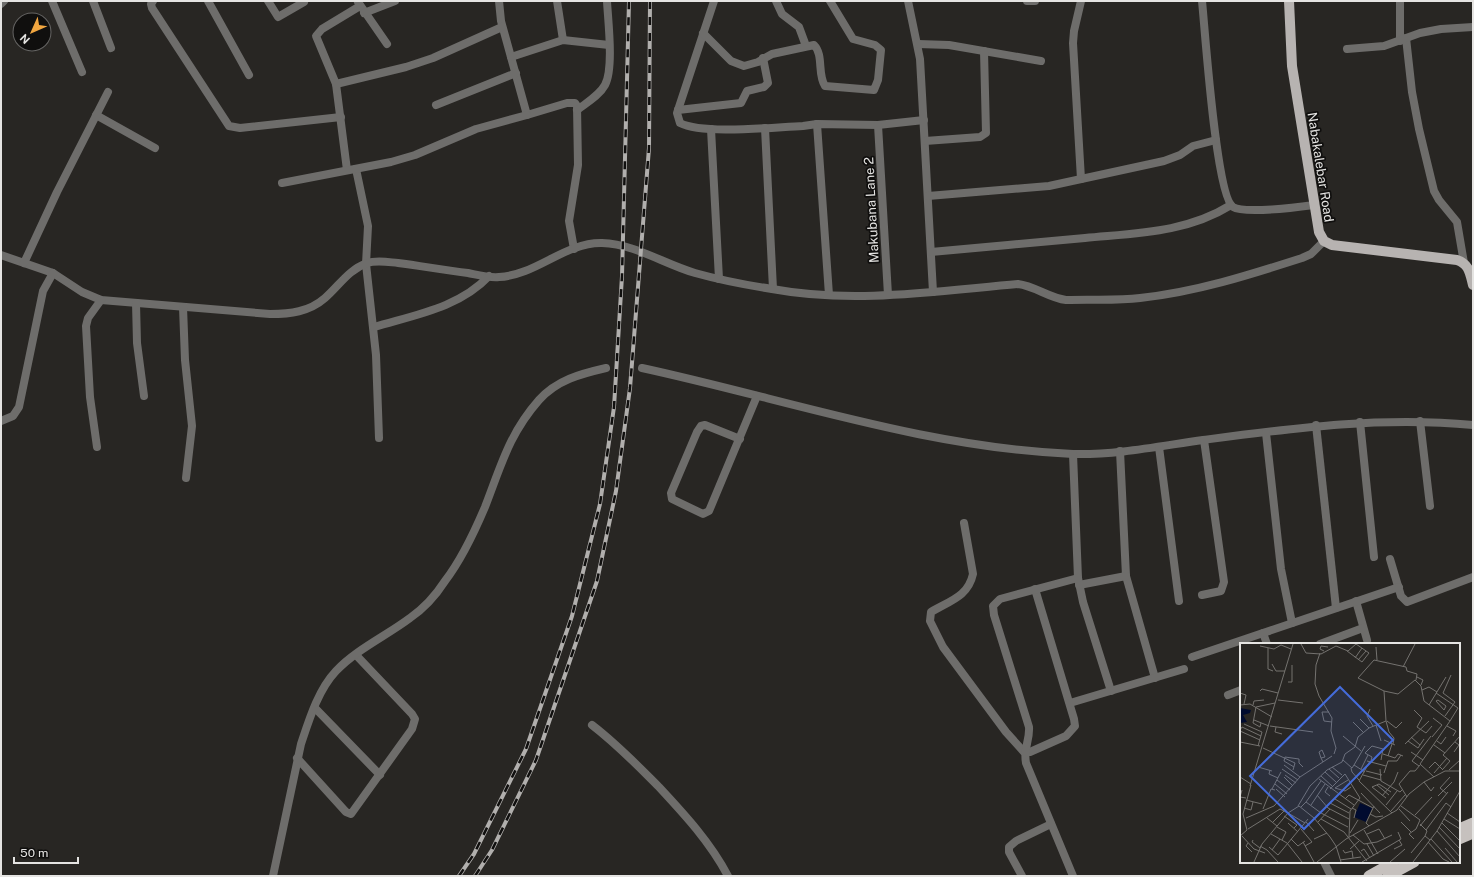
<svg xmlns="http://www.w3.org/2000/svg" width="1474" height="877" font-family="'Public Sans',sans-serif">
<rect width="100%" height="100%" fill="#282623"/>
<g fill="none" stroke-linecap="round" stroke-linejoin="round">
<!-- minor -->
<g stroke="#6e6d6b" stroke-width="8">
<path d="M52 1 82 72"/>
<path d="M93 1 111 48"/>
<path d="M153 1 151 4 152 8 229 126 240 128 341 117"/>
<path d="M208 1 249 75"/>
<path d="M268 1 278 17 304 2"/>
<path d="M499 1 501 21 527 115 567 103H575L577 106 578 165 569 221 574 249"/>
<path d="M557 1 563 40"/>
<path d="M714 1 677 113 680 123C703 135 775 127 803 126L817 124 878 125 924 120"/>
<path d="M776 1 782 14 799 27 806 46"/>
<path d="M908 1 920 59 933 292"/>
<path d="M1027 1H1035"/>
<path d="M1081 1 1074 31 1073 43 1081 179"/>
<path d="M1202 1C1205 29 1216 196 1233 207 1244 214 1299 207 1314 205"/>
<path d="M1400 1V41"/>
<path d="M358 2 387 44"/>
<path d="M1 4 4 1"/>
<path d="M364 13 395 1"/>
<path d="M703 33 731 61 744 66 758 62 772 54 814 45C824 55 817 74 825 86L874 90 878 80 881 50 875 45 853 39 830 1"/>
<path d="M1406 38 1412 92 1419 129 1434 191 1439 200 1457 222 1464 263"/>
<path d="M918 44 949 45 1041 61"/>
<path d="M1347 49 1384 46 1420 33 1441 29 1473 27"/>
<path d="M511 57 563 40 609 45"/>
<path d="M336 84 406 67 433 58 502 27"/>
<path d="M436 105 516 73"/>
<path d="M577 110C586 103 599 96 605 85 614 68 608 21 607 1"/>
<path d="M678 110 741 103 747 91 764 87 768 83 763 58"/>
<path d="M96 115 155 148"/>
<path d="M817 124 829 295"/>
<path d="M878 125 888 295"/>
<path d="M765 128 773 289"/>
<path d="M711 129 719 279"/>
<path d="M925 141 980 137 986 133 984 51"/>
<path d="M356 169 368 226 366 264 376 355 379 438"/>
<path d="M347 170 336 84 316 36 322 29 360 6"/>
<path d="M282 183 391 162 415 155 476 129 527 115"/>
<path d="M928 196 1049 186 1164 161 1180 155 1193 146 1216 140"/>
<path d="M931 252C982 247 1034 243 1085 238 1136 233 1186 233 1231 205"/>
<path d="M1 255 53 273 82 292 101 300 270 314C290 314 309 312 325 298 339 286 348 270 367 263 377 260 387 262 398 263 421 266 444 270 468 273 478 275 489 278 499 277 537 275 565 242 602 243 635 244 664 264 695 273 720 280 746 285 772 289 853 304 937 291 1018 284 1035 286 1049 298 1066 300 1091 299 1116 301 1140 298 1196 292 1249 275 1302 258L1311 254 1324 241"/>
<path d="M24 263 57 192 108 92"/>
<path d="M136 303 137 343 144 396"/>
<path d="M183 307 185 360 192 426 186 478"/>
<path d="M374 327C414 315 459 308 489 276"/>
<path d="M642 368C785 399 926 448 1073 454 1117 455 1160 446 1203 440 1294 428 1381 416 1473 425"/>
<path d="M1 421 13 416 19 407 43 291 53 273"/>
<path d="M1420 421 1430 506"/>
<path d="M1360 422 1374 557"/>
<path d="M1316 425 1336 608"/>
<path d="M1266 433 1281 569 1292 623"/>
<path d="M740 439 705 425 701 426 697 432 671 493 672 499 703 514 709 511 757 396"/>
<path d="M97 447 90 397 86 326 88 318 101 300"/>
<path d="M1159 447 1179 601"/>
<path d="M1120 451 1126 576 1155 678"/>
<path d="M1073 454 1078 578 1083 602 1111 691"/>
<path d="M964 523 973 574C968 597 949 601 931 612L930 621 943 647 1006 732 1024 752H1030L1066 736 1075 726 1074 719 1035 589"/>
<path d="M1390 559 1401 596 1407 602 1473 577"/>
<path d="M1079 585 1126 576"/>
<path d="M1202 595 1221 591 1224 582 1204 440"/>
<path d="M1356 601 1367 640"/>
<path d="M1263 633 1267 644"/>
<path d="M1320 644 1363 628"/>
<path d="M1192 657 1399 587"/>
<path d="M1228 695 1241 690"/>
<path d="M1070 703 1184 669"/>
<path d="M315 708 380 775"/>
<path d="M592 725C618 745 636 764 659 787 685 815 710 842 728 876"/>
<path d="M297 758 346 812 351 814 412 729 415 719 412 714 356 655"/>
<path d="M1324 862 1331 876"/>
<path d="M273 876 301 744C309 720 318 690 336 671 357 649 386 636 410 618 423 609 436 595 445 581 462 559 474 533 485 507 501 466 509 434 539 400 557 380 580 374 606 368"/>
<path d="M1022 876 1009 852V847L1016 841 1051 824"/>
<path d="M1073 876 1026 763C1023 748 1030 741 1029 727L994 615 993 606 1000 599 1078 578"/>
</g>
<!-- primary -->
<path stroke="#b7b3b1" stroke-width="10" d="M1289 1 1292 66 1319 232 1324 241 1332 245 1457 260C1469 264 1470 273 1473 285"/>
<!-- trunk -->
<g stroke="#c6c1be" stroke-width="11">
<path d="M1459 829 1473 823"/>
<path d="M1459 839 1473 833"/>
<path d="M1369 876 1394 862"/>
<path d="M1388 876 1414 862"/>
</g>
<defs>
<g id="rail">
<path d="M459 876 474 854 526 749 572 616 600 504 614 407 622 276 629 1"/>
<path d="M475 876 492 850 536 760 597 581 616 491 630 388 649 148 650 1"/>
</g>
</defs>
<!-- rail casing -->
<use href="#rail" stroke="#b1afad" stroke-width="4"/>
<!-- rail -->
<use href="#rail" stroke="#100f0e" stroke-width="2.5" stroke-dasharray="8" stroke-linecap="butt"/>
</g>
<g text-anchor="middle" stroke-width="3.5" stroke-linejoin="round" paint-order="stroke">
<!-- street labels -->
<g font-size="13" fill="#e5e4e2" stroke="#100f0e">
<text transform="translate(1321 167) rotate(81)" y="5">Nabakalebar Road</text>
<text transform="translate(871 210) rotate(-93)" y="5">Makubana Lane 2</text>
</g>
</g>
<!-- overview -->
<g transform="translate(1240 643)">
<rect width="220" height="220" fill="#282623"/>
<path d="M0 65 11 67 10 70 3 72 7 79 0 80ZM120 160 132 165 126 179 114 174Z" fill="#000b2f"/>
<path fill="none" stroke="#74726f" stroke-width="1" d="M61 1 66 10 81 11 96 3 108 8 116 1M20 3 34 6 41 2 51 6M136 4 137 17M28 5V26L33 28M84 8 80 6 81 3 88 4M107 8 122 19 129 10 116 1M80 10 76 22 75 41 79 53 92 75 91 88 96 105 94 111M115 15 122 5M118 17 126 8M32 21 36 28H45M163 24 175 1M177 34 183 37 181 42M48 39H52V22M182 47 189 44 197 49M20 48 22 46 38 50M144 48 118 35 134 17 166 24 167 28 177 31 176 37M0 50 6 52 4 61M196 50 218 65 210 78M38 57 63 60M196 58 198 57 206 63 204 67M196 58 204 67M0 62 10 61 32 74M13 62 14 58 24 57M189 62 206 34M130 66 127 73 133 83M174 67 182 75 177 84 186 90 192 83M89 69H82L84 78 92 79M205 73 215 59 203 50 211 32M120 76 129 85M14 77 29 83M146 78 149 89 154 95 153 101M147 78 156 85 162 79M113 79 123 89M21 80 20 84 13 80 16 64 35 60M4 81 22 89 18 103M136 82 141 98M30 83 73 89M207 83 216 88 213 93M36 84 35 89 42 91M0 87 2 84 21 93M0 88 20 97M103 93 121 108M171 94 180 102M192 94 202 82 193 75M144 97 155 102M168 98 178 105 184 96M197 98 201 101 206 94M0 99 20 103M165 101 189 78M194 102 205 110M23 105 55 120 53 127M171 109 183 117M214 109 219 102 215 99M125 110 132 103 143 106 141 117M125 110 132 114 131 118M143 111 155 115 158 111 163 113M148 113 152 101M81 115 85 114 82 107 79 109 81 115 83 119M103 117 112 125 114 122 125 129M127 118 146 123M130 118 119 138 152 170M44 122 60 134M114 122 125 103M179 123 172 118 191 93M18 124 32 128M54 124 44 118 45 114 59 116V120L63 124M92 124 102 132M111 125 112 129 119 137M189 125 195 119 203 127M42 126 58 137M89 126 99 135M121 126 128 112M140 126 141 138 160 149 162 147M203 126 210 118 203 112 220 93M30 127 29 131 38 135M209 127 220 117M126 128 142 132M85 129 96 139M144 130 148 118H157L161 112M194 130 207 115M45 132 56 140M123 132 141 137M81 133 92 143M0 134 11 141M44 134 53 143M79 136 114 162M37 137 50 147M108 137 95 145 105 148 111 144M184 139 191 148 194 144M35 141 47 151M137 142 149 152M10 143 53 1M88 144 85 149 90 153M32 146 41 129M36 146 45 154M90 146 105 131 120 155 110 168 109 194M2 147 0 154 6 155M121 150 140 170M207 151 200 145 210 134M77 152 88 165 109 176M142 153 154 139 158 129M198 153 212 139M167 154 159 141 170 128H175L180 122M146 155 132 144 139 141 151 149M95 156 111 166M105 156 109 152 133 165M6 157 22 161M66 159 81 138M90 160 109 170M71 162 85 141M146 162 157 148M58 163 70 143 87 127 102 119 105 111 115 104 118 94 129 85 146 78 144 48 158 51 175 37 181 43 184 58 210 78 180 121 194 134M161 163 180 177 176 186 169 191 174 196M61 164 66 159 81 170M4 165 11 167 13 159M112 165 116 167 114 175M23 166 31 146 35 147M159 166 170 178M151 168 165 152M48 170 65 180M81 170 108 184M207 170 220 179M130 171 136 174 143 173M175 172 192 154M44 173 57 182 54 185M6 175 34 163 60 134 92 113M27 175 37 183M81 176 104 189 127 218M204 176 220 186M33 179 44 168M66 179 74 188M78 179 90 166M161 179 171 189M48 180 58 189M202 180 220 198M180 181 187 188 185 193 190 197M129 183 126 180 134 163M180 183 208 149M37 184 46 189 42 197M199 184 220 206M8 186 40 166 48 170 59 163 74 175 90 194 96 203 101 219M61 186 72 199 65 203M124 187 138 211M186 187 206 160 211 164M197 188 220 214M110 190 118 177M31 191 47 200 62 219M127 191 139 186 145 196M113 192 124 201 137 199 152 192M0 193 7 187 3 171 11 142M2 193 14 206 25 210M51 196 58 203 65 198M74 196 87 190M191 196 212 219M13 197 12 199 20 205M63 199 74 219M188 199 203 216 209 219M8 200 6 203 12 209M127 201 134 213M20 203 27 207 38 219M29 204 38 212 68 176M205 205 217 219M110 206 119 198M154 206 162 202 159 197M32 207 40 196M103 207 105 210 112 208 113 215M121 208 124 206 130 215M171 210 185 193M100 217 121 214M14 219 22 201 48 170M77 219 106 196 157 167 169 151 184 139 205 128H220M122 219 161 196 158 189M150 219 165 206M173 219 197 188 220 148"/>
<path fill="#456cda" fill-opacity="0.15" stroke="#456cda" stroke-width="2" d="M100 44 153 97 64 186 10 133Z"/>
<rect width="220" height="220" fill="none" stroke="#e5e4e2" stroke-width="2"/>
</g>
<!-- border -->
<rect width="1474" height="877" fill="none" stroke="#e5e4e2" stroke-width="4"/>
<!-- north arrow -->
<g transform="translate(32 32) rotate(225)"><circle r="19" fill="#100f0e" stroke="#656463"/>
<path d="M0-3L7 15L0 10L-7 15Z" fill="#f1a640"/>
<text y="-6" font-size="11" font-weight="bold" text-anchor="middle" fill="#e5e4e2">N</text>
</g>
<!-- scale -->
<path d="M14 857v6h64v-6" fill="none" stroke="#e5e4e2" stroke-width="2"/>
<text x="20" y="857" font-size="12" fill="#e5e4e2" stroke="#100f0e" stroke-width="3" paint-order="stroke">50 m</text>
</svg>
